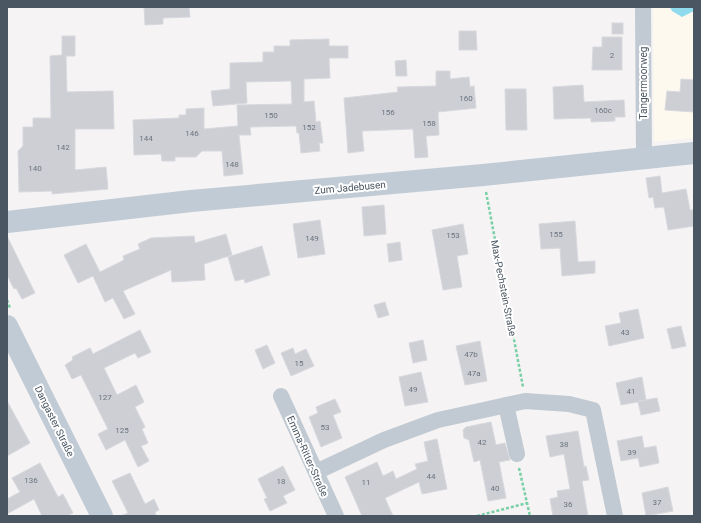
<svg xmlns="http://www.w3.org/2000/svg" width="701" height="523" font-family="Roboto,sans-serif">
<rect width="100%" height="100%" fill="#f5f3f3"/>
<!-- commercial -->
<path fill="#fdf9ef" d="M653 7H694V138L654 142Z"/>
<!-- water -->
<path fill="#90daee" d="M670 7H694V11L682 17 672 11Z"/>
<!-- building -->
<g fill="#cdcfd5" stroke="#d7d9de">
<path d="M144 7H189L190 17 163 18V24L145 25Z"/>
<rect x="612" y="23" width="11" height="11"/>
<path d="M459 31H476L477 50H459Z"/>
<path d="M62 36H75V56H66L67 92 113 91 114 129H75V170L106 167 108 189 52 194V191L19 192 18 151 23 146V127H33V118H51L50 56 62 55Z"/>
<path d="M602 37H622V70H592L593 47H602Z"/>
<path d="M329 39V46H348V58H329L330 78 304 79V102L314 101 316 122 320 121 323 143H319L320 151 301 153 299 133H297L296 126 250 127 251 135H239L243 174 224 176 222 151H202L196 157H175V161H162L161 154 134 155 133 120 179 118V115H186V109L204 108V129L238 126 237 105 292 104 291 81 246 82 247 103 213 106 211 91 230 89V63L263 62V52H274V46H290V40Z"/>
<path d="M406 60 407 76H396L395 61Z"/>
<path d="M436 71H450V79L469 77 470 87 474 86 476 108 438 112 439 135 426 136 428 157 415 158 413 129 362 131 364 151 348 153 344 98 398 92 397 87 436 86Z"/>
<path d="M681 79 694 80V112L665 110 667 91 680 92Z"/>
<path d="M583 85 584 102 624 100 625 117H615V121L591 122V118L554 119 553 87Z"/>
<path d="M505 89H526L527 130H506Z"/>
<path d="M660 176 662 193 686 189 690 210H694V226L668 230 664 207 655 208 653 197 649 198 646 178Z"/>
<path d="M384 205 386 234 364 236 362 207Z"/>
<path d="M320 220 325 254 298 258 293 224Z"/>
<path d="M575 221 578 262 595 261V273L562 276 560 248 541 249 539 224Z"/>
<path d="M463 224 468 254 457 256 462 287 443 290 432 230Z"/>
<path d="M226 234 232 255 204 264 205 280 172 282 171 270 123 291 135 314 124 319 113 298 105 302 93 276 78 283 64 255 86 244 100 272 124 260 123 256 140 249 138 244 151 238 194 236 195 243Z"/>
<path d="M7 236 35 293 22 299 16 288 14 289 7 275Z"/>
<path d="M400 242 402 260 389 262 387 244Z"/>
<path d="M262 246 270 275 245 283 244 279 235 281 228 257Z"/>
<path d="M385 302 389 315 378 318 374 305Z"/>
<path d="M638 309 644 338 609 346 605 326 621 323 619 313Z"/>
<path d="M681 326 686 346 672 349 667 329Z"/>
<path d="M140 330 151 352 138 358 135 353 104 368 117 395 136 385 144 402 135 407 145 427 142 429 148 443 141 446 149 461 138 467 125 440 106 450 98 434 108 429 81 375 72 379 65 365 73 360 72 357 90 348 93 354Z"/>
<path d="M423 340 427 360 413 363 409 343Z"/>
<path d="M480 341 487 381 465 385 456 346Z"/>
<path d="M267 345 275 363 263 369 255 350Z"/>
<path d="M293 348 295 354 306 349 314 366 291 376 281 353Z"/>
<path d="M421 372 428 402 405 406 399 377Z"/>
<path d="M642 377 646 400 639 401 657 398 660 411 641 415 638 402 621 405 616 383Z"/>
<path d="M335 399 341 412 333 415 342 438 321 447 309 417 318 413 316 407Z"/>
<path d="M7 401 30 443 7 456Z"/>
<path d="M491 422 496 445 505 443 510 460 499 462 506 498 488 501 480 460 474 462 469 440 464 438 463 430 466 427Z"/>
<path d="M578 431 584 467 586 466 589 480 582 481 588 516H553L550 499 558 497 557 491 570 489 564 454 550 457 546 436Z"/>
<path d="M642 436 644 448 656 446 659 463 640 467 638 458 621 461 617 441Z"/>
<path d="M437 439 447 489 422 494 419 482 385 498 393 516H362L345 477 377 462 383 476 393 471 396 479 417 469 415 464 428 461 424 442Z"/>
<path d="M40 463 58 497 63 494 73 513 66 516H42L34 499 7 514V499L20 492 12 478Z"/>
<path d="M283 466 295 490 283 496 287 503 270 511 264 499 267 498 258 479Z"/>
<path d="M130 473 145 504 154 499 159 510 155 512 156 516H121L128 513 112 481Z"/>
<path d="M668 487 673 511 646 516 642 493Z"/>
</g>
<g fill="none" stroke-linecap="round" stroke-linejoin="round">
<!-- path -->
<g stroke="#7ad0a6" stroke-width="2.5" stroke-dasharray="3 2" stroke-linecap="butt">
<path d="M486 192 523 387"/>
<path d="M7 300 10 308"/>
<path d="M519 468 530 516"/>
<path d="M477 516 527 503"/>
</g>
<!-- street -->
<g stroke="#c1cad2" stroke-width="16">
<path d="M643 7 644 158"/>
<path d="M281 396 336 516"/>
<path d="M506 405 517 454"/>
<path d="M316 472 384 440 438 420 484 410 525 401 569 404 593 410 615 516"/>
</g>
<!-- secondary -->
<g stroke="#c1cbd6" stroke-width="22">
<path d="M7 222 191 201 483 175 694 153"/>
<path d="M7 326 102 516"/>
</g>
</g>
<g text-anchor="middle" stroke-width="4" stroke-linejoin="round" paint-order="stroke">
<!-- number labels -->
<g font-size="8" fill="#6b747e">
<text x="612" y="58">2</text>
<text x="466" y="101">160</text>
<text x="603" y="113">160c</text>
<text x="388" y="115">156</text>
<text x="271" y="118">150</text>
<text x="429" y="126">158</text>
<text x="309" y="130">152</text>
<text x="192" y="136">146</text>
<text x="146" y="141">144</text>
<text x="63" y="150">142</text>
<text x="232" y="167">148</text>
<text x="35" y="171">140</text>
<text x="556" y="237">155</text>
<text x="453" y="238">153</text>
<text x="312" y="241">149</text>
<text x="625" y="335">43</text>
<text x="471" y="357">47b</text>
<text x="299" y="366">15</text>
<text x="474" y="376">47a</text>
<text x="413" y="392">49</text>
<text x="631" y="394">41</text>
<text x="105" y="400">127</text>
<text x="325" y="430">53</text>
<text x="122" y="433">125</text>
<text x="482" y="445">42</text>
<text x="564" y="447">38</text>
<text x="632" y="455">39</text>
<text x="431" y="479">44</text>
<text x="31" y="483">136</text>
<text x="281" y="484">18</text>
<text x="366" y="485">11</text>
<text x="495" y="491">40</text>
<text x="657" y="505">37</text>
<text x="568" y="507">36</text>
</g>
<!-- street labels -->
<g font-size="10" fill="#4a5661" stroke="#fff">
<text transform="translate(643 83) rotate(-90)" y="4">Tangermoorweg</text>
<text transform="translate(350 187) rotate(-5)" y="4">Zum Jadebusen</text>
<text transform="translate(504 288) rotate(79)" y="4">Max-Pechstein-Straße</text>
<text transform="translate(55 421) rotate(64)" y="4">Dangaster Straße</text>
<text transform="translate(308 456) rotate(66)" y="4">Emma-Ritter-Straße</text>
</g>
</g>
<!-- border -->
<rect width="701" height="523" fill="none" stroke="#4a5661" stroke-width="16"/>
</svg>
